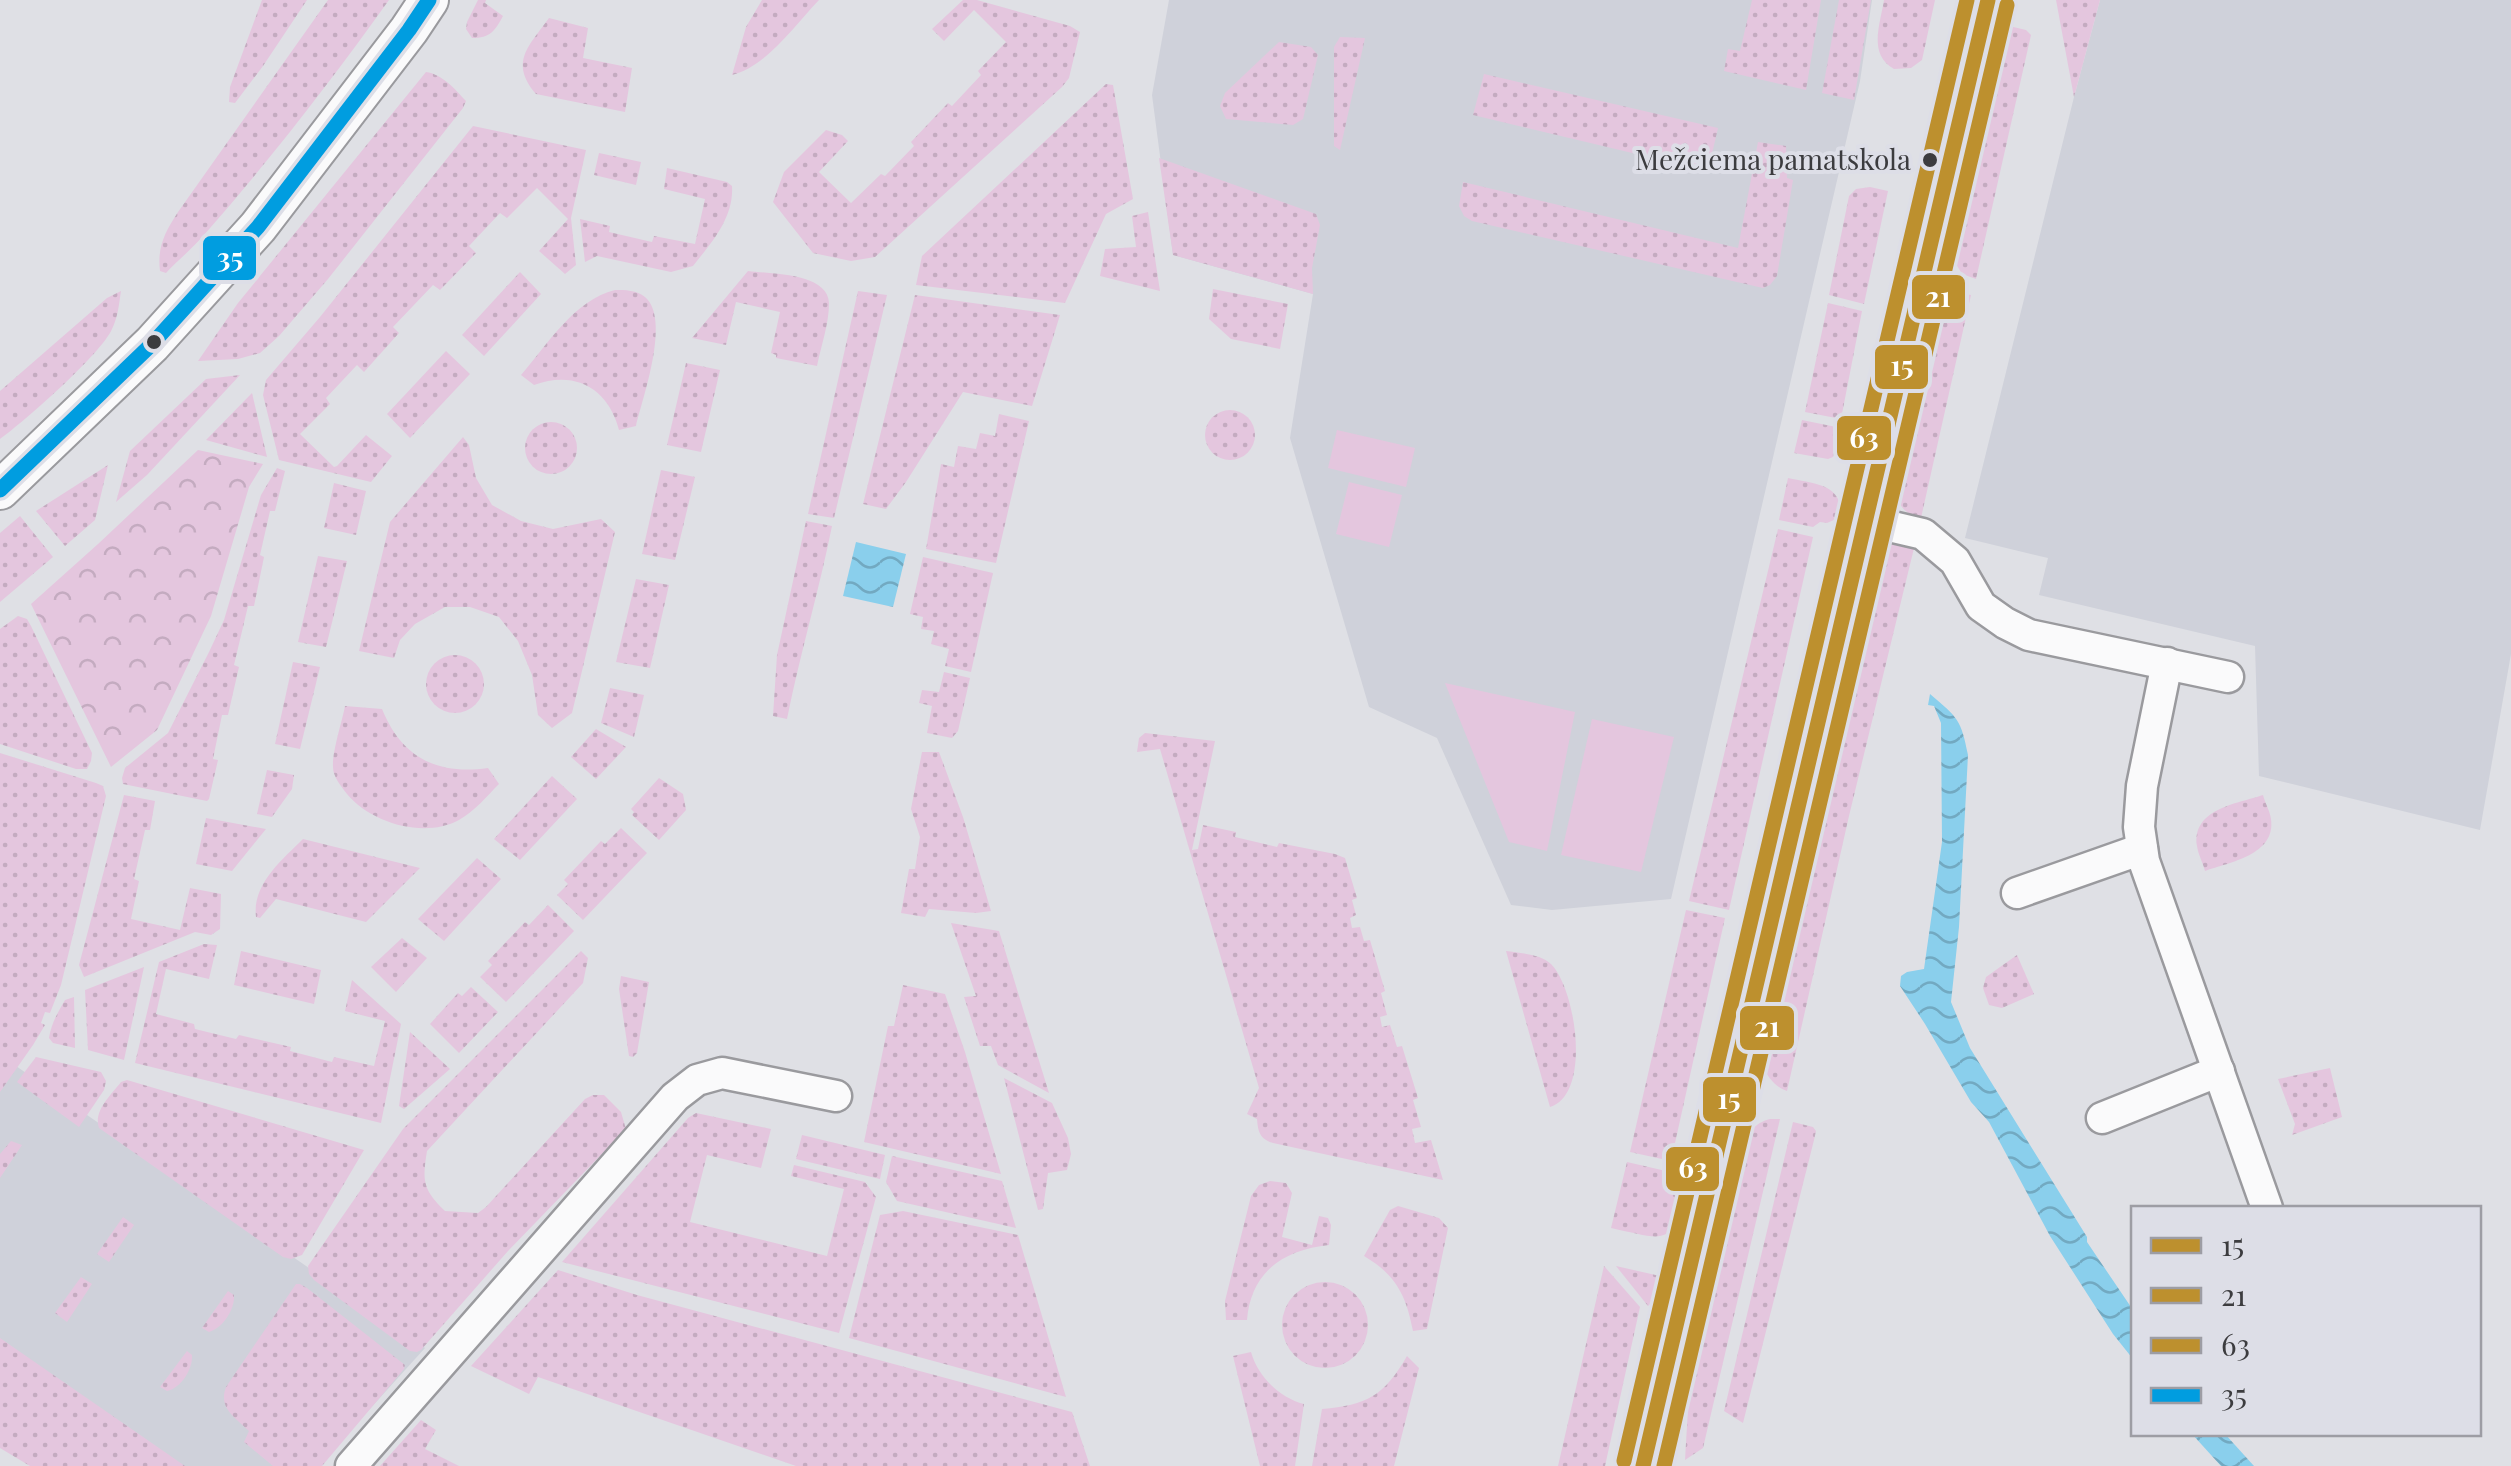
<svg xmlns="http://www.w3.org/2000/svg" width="2511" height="1466" font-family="'Playfair Display',serif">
<defs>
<pattern id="grass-dots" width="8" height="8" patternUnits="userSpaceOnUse" patternTransform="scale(2.5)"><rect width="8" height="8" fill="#e4c6de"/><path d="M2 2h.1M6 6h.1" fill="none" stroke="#c4abc0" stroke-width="1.8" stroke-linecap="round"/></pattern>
<pattern id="forest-crowns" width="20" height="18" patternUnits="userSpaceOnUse" patternTransform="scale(2.5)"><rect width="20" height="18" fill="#e4c6de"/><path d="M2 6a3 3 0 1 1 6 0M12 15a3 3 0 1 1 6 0" fill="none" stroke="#c4abc0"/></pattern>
<pattern id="water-waves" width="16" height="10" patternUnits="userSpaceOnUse" patternTransform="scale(2.5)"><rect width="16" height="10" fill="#8acfec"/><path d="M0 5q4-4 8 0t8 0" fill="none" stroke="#72a9c1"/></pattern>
</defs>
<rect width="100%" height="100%" fill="#dfe0e5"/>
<!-- built -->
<g fill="#cfd1da">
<path d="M1169 0H1872L1860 81 1671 899 1552 910 1511 905 1437 738 1369 707 1290 438 1313 294 1173 255 1152 95Z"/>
<path d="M2100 0H2511V654L2480 830 2259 776 2255 646 2039 595 2048 558 1965 538 2074 97Z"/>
<path d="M0 1055 425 1348 318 1466H89L0 1403Z"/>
</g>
<!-- grass -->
<g fill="url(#grass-dots)">
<path d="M262 0H307L263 66 235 103 229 102 230 87Z"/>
<path d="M328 0H389C331 81 270 160 204 235 192 249 178 260 166 273L160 271C157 247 165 232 178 212Z"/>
<path d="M478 0H486L485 3 503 16C495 31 490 38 472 38L466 29 467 22Z"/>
<path d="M762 0H819C795 25 766 67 732 75L746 27Z"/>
<path d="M963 0H977L1070 26 1080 32 1069 78 1062 87 875 257 851 261 813 253 773 202 784 172 826 130 842 135 848 141 819 172 851 203 881 174 885 176 914 146 911 142 948 103 952 106 981 75 978 71 1006 42 974 10 944 41 932 29Z"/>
<path d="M1752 0H1821L1806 90 1724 71 1728 49 1740 51Z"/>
<path d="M1839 0H1871L1854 100 1822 93Z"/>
<path d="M1884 0H1935L1922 60 1911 68 1894 69C1868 54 1880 25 1884 0Z"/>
<path d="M2056 0H2100L2074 97Z"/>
<path d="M549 18 588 28 583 58 632 68 625 112 536 94C509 62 529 46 549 18Z"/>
<path d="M2005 25 2026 30 2031 35 1976 279 1962 274 1950 254Z"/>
<path d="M1340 37 1365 38 1340 150 1334 146V47Z"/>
<path d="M1279 42 1311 47 1318 55 1303 119 1293 125 1226 119 1220 106 1225 93Z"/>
<path d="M426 72C442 74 455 89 466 101L463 108 328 279 279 336 260 353 238 359 198 361 238 303Z"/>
<path d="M1484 74 1718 128 1708 171 1473 115Z"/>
<path d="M1106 84 1113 85 1133 199 1106 214 1065 303 916 285 922 256Z"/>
<path d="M473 126 586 150 571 218 576 265 565 274 539 251 568 219 537 188 507 218 500 213 469 246 476 253 440 290 433 285 393 327 399 333 364 372 357 365 326 398 330 404 300 434 334 467 337 466 366 435 392 456 371 482 279 460 263 395 266 380 320 317Z"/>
<path d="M1758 142 1786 146 1787 178 1793 180 1777 276 1770 285 1763 288 1472 221 1464 216 1459 206 1463 182 1738 248Z"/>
<path d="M599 153 641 162 636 185 594 175Z"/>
<path d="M1159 158 1316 214 1320 225 1312 268 1313 294 1173 255Z"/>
<path d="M667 168 727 182 732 186C734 218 711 243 693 266L671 272 597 256 585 262 580 219 610 226 609 232 652 242 654 236 695 244 705 199 664 189Z"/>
<path d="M1870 187 1888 191 1864 304 1829 295 1849 196 1856 189Z"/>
<path d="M1148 212 1160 291 1100 276 1105 249 1136 247 1132 216Z"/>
<path d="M748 271C771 274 828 273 829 303 829 324 821 346 817 366L776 358V355L771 353 780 312 736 302 726 345 692 338Z"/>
<path d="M520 272 541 294 484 356 462 335Z"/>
<path d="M1213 289 1288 304 1280 349 1231 339 1209 319Z"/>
<path d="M615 290C625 290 637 290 645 297 671 319 643 397 636 426L619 430C608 388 575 370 534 385L521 375C548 344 574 300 615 290Z"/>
<path d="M121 291C119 304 118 317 112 329 102 353 24 422 0 439V391L107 298Z"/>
<path d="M858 291 887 295 834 518 808 514Z"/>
<path d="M1958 293 1971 295 1921 518C1904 514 1897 505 1896 487L1939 308 1947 297Z"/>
<path d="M915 295 1060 315 1032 406 963 392 906 482 886 509 863 504Z"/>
<path d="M1828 303 1862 311 1841 419 1805 412Z"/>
<path d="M446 351 470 374 410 438 387 414Z"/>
<path d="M686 363 720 370 701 452 667 445Z"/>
<path d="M240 375 147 475 116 502 130 451 206 379Z"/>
<path d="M252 393 267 457 206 440Z"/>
<circle cx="1230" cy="435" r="25"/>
<path d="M999 414 1029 421 996 563 926 549 941 464 954 467 958 446 976 449 980 433 995 436Z"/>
<path d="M1802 420 1841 428 1833 457 1828 459 1794 453Z"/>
<circle cx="551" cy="448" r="26"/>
<path d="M463 437 469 445 476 478 492 505 521 521 553 529 601 519 615 532 572 713 552 728 538 715 532 675 518 641 499 617 470 607H445L415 624 400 640 394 658 359 651 390 522Z"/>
<path d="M108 465 95 520 65 546 36 511Z"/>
<path d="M277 468 285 471 275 511H270L260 555 264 557 254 606H248L234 665 239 667 228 715H222L213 759 218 760 209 799 207 801 123 784 122 778 125 768 168 733 209 652 224 620 261 495Z"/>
<path d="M661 470 695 477 675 560 642 554Z"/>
<path d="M1788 478C1814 484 1843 483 1841 517L1827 523 1820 522 1813 527 1779 520Z"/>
<path d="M334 483 366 491 356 535 324 528Z"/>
<path d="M20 516 53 557 0 602V533Z"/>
<path d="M806 521 832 526C819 591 800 654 787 719L773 716 777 655Z"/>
<path d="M1778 529 1813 537 1729 910 1689 901Z"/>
<path d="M1898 540 1915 544 1849 816 1787 1091C1775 1087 1768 1077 1763 1067L1881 557 1884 550Z"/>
<path d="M318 556 347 561 326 647 298 642Z"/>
<path d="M923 557 993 573 971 672 945 666 949 649 931 644 934 631 921 629 923 617 910 614Z"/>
<path d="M636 579 669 585 650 668 616 662Z"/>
<path d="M18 616 27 619 31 626 92 753 91 761 87 769H76L0 744V629Z"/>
<circle cx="455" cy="684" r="29"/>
<path d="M293 662 320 667 300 749 275 744Z"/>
<path d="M944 672 970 678 958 731 952 738 927 733 932 706 919 703 922 690 939 692Z"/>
<path d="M610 688 644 695 634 737 601 723Z"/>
<path d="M345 706 382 709C402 758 437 775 488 768L499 784C487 796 475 811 459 820 424 839 371 823 347 794 341 786 333 777 333 767 332 752 342 722 345 706Z"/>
<path d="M596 729 626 747 596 779 571 757Z"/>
<path d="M1145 733 1215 741 1192 850 1198 849 1203 825 1236 832 1235 837 1277 847 1279 843 1335 854 1345 858 1357 898 1352 900 1356 915 1350 918 1352 928 1360 927 1364 941 1370 940 1385 991 1381 993 1387 1015 1380 1017 1382 1027 1390 1025 1397 1047 1402 1046 1418 1098 1413 1100 1421 1127 1412 1129 1415 1143 1431 1140 1443 1180 1273 1143C1260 1139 1258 1132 1257 1119L1247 1114 1259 1088 1160 749 1137 752 1139 738Z"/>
<path d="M922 752H939L963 817 991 911 976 913 929 909 925 917 901 913 909 869H915L920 837 911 809Z"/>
<path d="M0 753 96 783 103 786 106 796 61 985 50 1013 45 1012 41 1023 45 1025 33 1045 0 1092Z"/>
<path d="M267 770 294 775 292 789 272 817 257 814Z"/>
<path d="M552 776 577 799 520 860 494 839Z"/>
<path d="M659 778 683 794 686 810 659 840 632 815 634 812 631 809Z"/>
<path d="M124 795 155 801 150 830H145L134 879 139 881 131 919 180 930 190 888 221 894 220 929 211 935 195 932 84 977 79 965Z"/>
<path d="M2263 795C2265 803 2270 811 2271 819 2276 855 2230 862 2205 871 2203 863 2198 854 2197 846 2192 809 2236 804 2263 795Z"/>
<path d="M206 818 266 829 232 871 196 864Z"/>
<path d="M621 828 647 853 583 920 557 895 568 884 564 880 601 841 605 844Z"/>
<path d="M303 839 420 868 366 922 276 899 260 918 256 917C252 884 282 860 303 839Z"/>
<path d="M477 858 501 879 444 941 418 919Z"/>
<path d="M548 905 574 931 506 1002 480 977 492 965 488 961 525 922 529 925Z"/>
<path d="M1686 910 1725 918 1671 1161 1630 1152Z"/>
<path d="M951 923 999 931 1049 1093 998 1065 991 1046H980L964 997 976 996Z"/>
<path d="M402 938 427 958 396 992 371 967Z"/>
<path d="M204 944 217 945 209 979 166 969 156 1014 194 1024 195 1029 236 1039 239 1035 291 1047 290 1051 332 1062 334 1057 374 1066 385 1021 345 1011 352 980 401 1024 381 1123 135 1063 159 962Z"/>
<path d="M241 951 321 970 314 1004 234 985Z"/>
<path d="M581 951 588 958 583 983 427 1151C422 1181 423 1190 445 1211L478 1213 486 1207 585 1099 593 1095H604L621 1112 626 1129 508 1251 421 1350 417 1352 410 1351 314 1280 309 1274 308 1266 403 1129Z"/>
<path d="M1506 951C1520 953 1541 954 1551 964 1576 989 1592 1094 1550 1107Z"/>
<path d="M2017 955 2034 994 2002 1008 1989 1005 1983 988 1986 977Z"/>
<path d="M144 967 124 1060 88 1050 85 990Z"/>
<path d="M621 976 649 982 637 1053 633 1057 629 1056 619 989Z"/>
<path d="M903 985 945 994 965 1052 1001 1174 864 1142 888 1026H894Z"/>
<path d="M471 987 498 1012 459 1053 430 1024 458 993 462 996Z"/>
<path d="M74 997 75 1048 53 1043 49 1038C51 1024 58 1012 65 1000Z"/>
<path d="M410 1032 450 1069 404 1109 399 1106Z"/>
<path d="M36 1057 101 1072 106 1081 104 1090 79 1127 17 1082Z"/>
<path d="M2330 1068 2342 1117 2292 1135 2295 1124 2278 1079Z"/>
<path d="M1004 1078 1052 1103 1068 1138 1071 1154 1067 1170 1048 1173 1043 1209 1038 1210Z"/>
<path d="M127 1080 364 1150 302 1255 291 1259 283 1257 99 1128C93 1111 111 1095 121 1082Z"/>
<path d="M696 1113 771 1129 761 1168 707 1155 690 1222 827 1256 844 1189 791 1176 794 1165 865 1182 876 1197 839 1333 562 1262 688 1118Z"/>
<path d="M1770 1119H1780L1703 1448 1685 1460 1689 1391 1743 1148C1748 1133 1754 1123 1770 1119Z"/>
<path d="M1793 1122 1813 1127 1816 1131 1814 1140 1743 1423 1724 1411Z"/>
<path d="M802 1135 885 1155 880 1179 796 1159Z"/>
<path d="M11 1141 22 1145 0 1178V1154Z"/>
<path d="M892 1156 1002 1181 1016 1228 897 1201 886 1182Z"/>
<path d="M1627 1162 1679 1174 1687 1187C1673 1248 1666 1240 1611 1228Z"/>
<path d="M1270 1181 1286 1183 1292 1193 1282 1237 1312 1245 1319 1216 1328 1218 1331 1225 1329 1245C1284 1250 1251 1271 1247 1320H1226L1225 1301 1251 1196 1259 1185Z"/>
<path d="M1398 1206 1439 1218 1448 1228 1427 1329 1413 1331C1406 1295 1396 1275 1364 1256L1390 1210Z"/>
<path d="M903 1211 1018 1235 1066 1397 849 1338 880 1215Z"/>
<path d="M123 1217 134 1225 109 1262 97 1254Z"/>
<path d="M1604 1266 1640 1307 1605 1466H1558Z"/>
<path d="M1616 1266 1660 1276 1666 1280V1292L1648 1306Z"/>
<path d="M558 1270 637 1295 1072 1412 1090 1466H796L538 1377 529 1394 471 1366Z"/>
<path d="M81 1277 92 1284 67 1322 55 1313Z"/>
<circle cx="1325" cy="1325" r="43"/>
<path d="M296 1284H300L307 1288 405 1365 404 1369 322 1466H273L244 1442 249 1431C235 1417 218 1408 226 1387Z"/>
<path d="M228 1291 234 1295C235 1309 223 1328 209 1332L202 1328Z"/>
<path d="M0 1338 185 1466H30L0 1448Z"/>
<path d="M187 1351 192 1355C193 1369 181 1388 167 1391L160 1387Z"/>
<path d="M1251 1352C1258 1377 1280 1398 1304 1404L1295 1466H1260L1233 1356Z"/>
<path d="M1407 1356 1419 1368 1394 1466H1312L1322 1409C1367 1405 1384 1396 1407 1356Z"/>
<path d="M421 1420 436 1430 425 1449 459 1466H380Z"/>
</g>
<!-- forest -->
<path fill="url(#forest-crowns)" d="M198 450 263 464 249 487 211 616 157 730 111 767 31 604 98 544Z"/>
<!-- pitch -->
<g fill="#e4c6de">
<path d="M1337 430 1415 448 1406 487 1328 468Z"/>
<path d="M1349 482 1402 495 1389 547 1336 534Z"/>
<path d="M1445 683 1575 712 1547 851 1509 842Z"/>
<path d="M1592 719 1674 737 1641 872 1561 855Z"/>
</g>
<!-- water -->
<g fill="url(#water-waves)">
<path d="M856 542 906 554 893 607 843 596Z"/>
<path d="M1930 694C1958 718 1961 719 1968 755L1959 927 1951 1002 1970 1048 2087 1237V1242L2133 1310V1359L2113 1334 2050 1236 1989 1122 1971 1102 1925 1024 1900 986 1901 976 1907 972 1924 969 1942 842 1941 723 1934 706 1928 705Z"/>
<path d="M2192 1434H2225L2254 1466H2221Z"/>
</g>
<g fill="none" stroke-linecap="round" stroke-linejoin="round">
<defs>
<g id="minor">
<path d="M1867 521 1923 534 1955 561 1981 606 2005 623 2029 635 2228 677"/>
<path d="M2167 663 2142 786 2139 827 2144 861 2267 1208"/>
<path d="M2017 893 2142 849"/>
<path d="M2102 1118 2219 1071"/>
<path d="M351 1466 675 1097 697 1080 722 1073 836 1096"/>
</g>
<g id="tertiary">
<path d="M0 490 152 344 258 227 409 30 429 0"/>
<path d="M1643 1466 1988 0"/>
</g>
</defs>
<!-- minor casing -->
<use href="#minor" stroke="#9a9a9e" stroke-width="35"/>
<!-- tertiary casing -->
<use href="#tertiary" stroke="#9a9a9e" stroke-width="42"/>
<!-- minor -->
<use href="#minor" stroke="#fafafb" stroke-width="30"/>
<!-- tertiary -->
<use href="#tertiary" stroke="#fafafb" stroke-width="38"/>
<defs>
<path id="bus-1" d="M1643 1466 1988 0"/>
<path id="bus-2" d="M1664 1466 2007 5"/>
<path id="bus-3" d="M1624 1461 1967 0"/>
<path id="bus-4" d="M0 490 152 344 258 227 409 30 429 0"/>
</defs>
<!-- bus-1 casing -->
<use href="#bus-1" stroke="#dddee7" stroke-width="22"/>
<!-- bus-2 casing -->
<use href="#bus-2" stroke="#dddee7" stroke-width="22"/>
<!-- bus-3 casing -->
<use href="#bus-3" stroke="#dddee7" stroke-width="22"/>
<!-- bus-4 casing -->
<use href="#bus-4" stroke="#dddee7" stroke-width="22"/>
<!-- bus-1 -->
<use href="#bus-1" stroke="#bd902e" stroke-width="15"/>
<!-- bus-2 -->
<use href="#bus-2" stroke="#bd902e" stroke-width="15"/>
<!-- bus-3 -->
<use href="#bus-3" stroke="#bd902e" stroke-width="15"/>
<!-- bus-4 -->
<use href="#bus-4" stroke="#009de0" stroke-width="15"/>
</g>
<!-- markers -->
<g fill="#3c3c3f" stroke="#dddee7" stroke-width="4">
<circle cx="1930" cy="160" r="9"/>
<circle cx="154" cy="342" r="9"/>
</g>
<g text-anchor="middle" stroke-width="8" stroke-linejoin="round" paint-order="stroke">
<!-- bus labels -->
<g font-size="28" fill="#3c3c3f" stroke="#dddee7" text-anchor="end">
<text x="1911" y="170">Mežciema pamatskola</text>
</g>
</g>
<g stroke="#dddee7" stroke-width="4">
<rect x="201" y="234" width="57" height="48" rx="10" fill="#009de0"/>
<rect x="1910" y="273" width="57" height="48" rx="10" fill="#bd902e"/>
<rect x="1873" y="343" width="57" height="48" rx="10" fill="#bd902e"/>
<rect x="1835" y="414" width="58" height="48" rx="10" fill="#bd902e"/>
<rect x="1738" y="1004" width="58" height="48" rx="10" fill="#bd902e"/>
<rect x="1701" y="1075" width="57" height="49" rx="10" fill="#bd902e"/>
<rect x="1664" y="1145" width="57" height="48" rx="10" fill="#bd902e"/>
</g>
<g font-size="28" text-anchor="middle" font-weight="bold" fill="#fff">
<text x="230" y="268">35</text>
<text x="1938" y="307">21</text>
<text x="1902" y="376">15</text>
<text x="1864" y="448">63</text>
<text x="1767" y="1037">21</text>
<text x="1729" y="1109">15</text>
<text x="1693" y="1178">63</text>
</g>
<!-- legend -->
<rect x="2131" y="1206" width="350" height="230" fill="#dddee7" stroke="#9d9da4" stroke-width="2.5"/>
<rect x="2151" y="1238" width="50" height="15" fill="#bd902e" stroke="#9d9da4" stroke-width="2.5"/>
<text x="2221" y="1256" font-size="30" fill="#3c3c3f">15</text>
<rect x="2151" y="1288" width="50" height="15" fill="#bd902e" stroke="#9d9da4" stroke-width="2.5"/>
<text x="2221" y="1306" font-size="30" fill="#3c3c3f">21</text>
<rect x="2151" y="1338" width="50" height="15" fill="#bd902e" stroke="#9d9da4" stroke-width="2.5"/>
<text x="2221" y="1356" font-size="30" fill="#3c3c3f">63</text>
<rect x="2151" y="1388" width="50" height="15" fill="#009de0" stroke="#9d9da4" stroke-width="2.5"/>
<text x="2221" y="1406" font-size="30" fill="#3c3c3f">35</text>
</svg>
